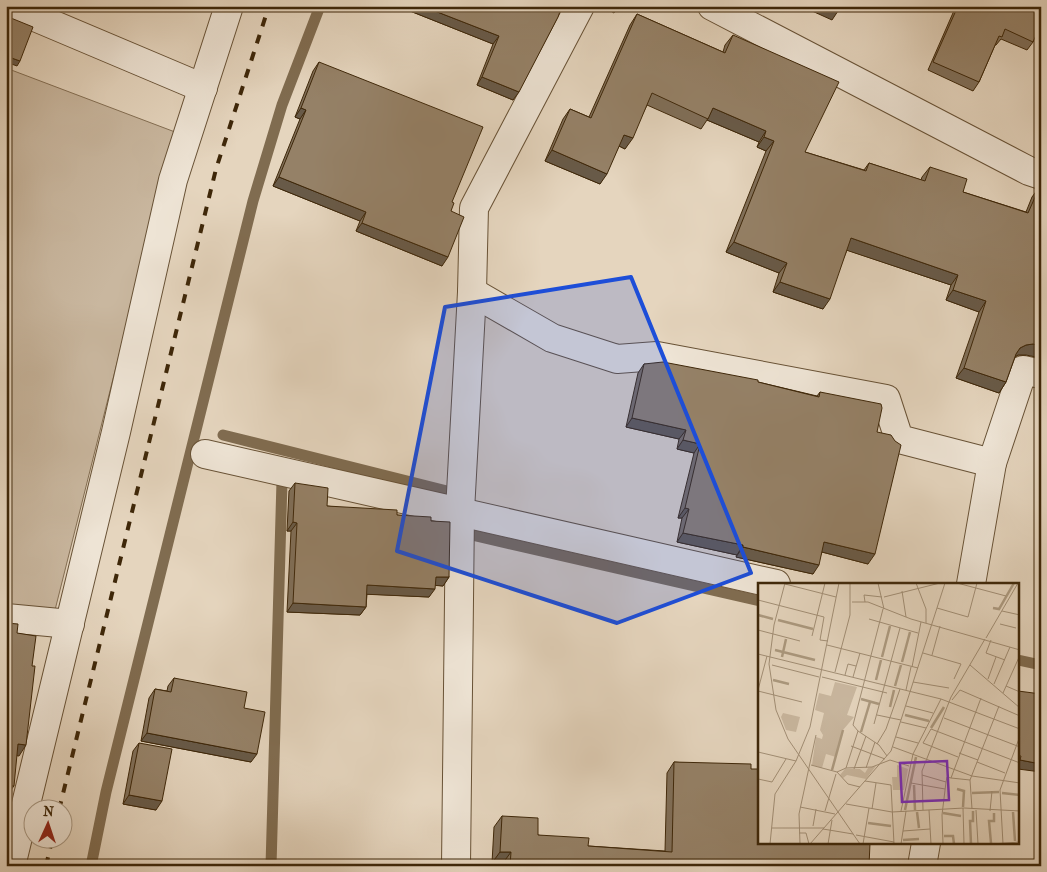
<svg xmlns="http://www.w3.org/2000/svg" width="1047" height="872" font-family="'IM FELL French Canon',serif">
<rect width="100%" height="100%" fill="#e5d5be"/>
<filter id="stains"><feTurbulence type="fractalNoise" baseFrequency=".004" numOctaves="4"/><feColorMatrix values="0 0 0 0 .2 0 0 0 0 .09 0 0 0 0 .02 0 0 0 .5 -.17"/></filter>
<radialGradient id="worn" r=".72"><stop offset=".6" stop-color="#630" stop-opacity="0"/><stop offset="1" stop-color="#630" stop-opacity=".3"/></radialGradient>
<!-- green -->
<path fill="#c9b79f" stroke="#846f54" d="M6 68 175 132 55 610 6 606Z"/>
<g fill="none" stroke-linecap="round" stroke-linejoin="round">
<!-- stream -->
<g stroke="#806c50" stroke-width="11">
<path d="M223 435 447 491"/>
<path d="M476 536 760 601"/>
<path d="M1018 660 1041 665"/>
<path d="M91 866 106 792 253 201 282 105 320 6"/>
<path d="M271 866 282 481"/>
</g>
<defs>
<g id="minor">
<path d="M9 6 203 88"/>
<path d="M712 6 1029 171 1041 175"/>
<path d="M472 292 552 338 617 359 657 356 886 399 899 439 992 463"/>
<path d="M205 454 776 584"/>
<path d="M971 584 992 463 1023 370 1041 374"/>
<path d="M6 618 70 624"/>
<path d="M11 866 116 432 173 180 229 6"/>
<path d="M456 866 460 511 472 292 474 208 580 6"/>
<path d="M922 866 926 843"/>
</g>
</defs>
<!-- minor casing -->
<use href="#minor" stroke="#685236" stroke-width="30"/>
<!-- minor -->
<use href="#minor" stroke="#eee4d5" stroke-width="28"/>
<!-- rail -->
<g stroke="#3e2709" stroke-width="4" stroke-dasharray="9 9" stroke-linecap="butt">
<path d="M59 810 216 169 269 6"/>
<path d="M46 866 52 840"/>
</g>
</g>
<!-- wall -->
<g fill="#806f59" stroke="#3e2709">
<path d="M400 6H562L513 100 477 85 493 44 400 7Z"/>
<path d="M602 6H619L614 13Z"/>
<path d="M956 6H1041L1033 42 1027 50 1001 39 996 45H995L979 82 973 91 928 70Z"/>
<path d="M637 14 723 52 725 45 733 35 805 152 864 170 869 163 921 180 922 177 930 167 963 192 1026 212 1032 197 1040 186 1026 355H1018L1015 357 1006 382 999 393 956 378 979 312 946 300 951 285 847 250 823 309 773 292 779 273 726 252 766 151 757 147 759 142 707 120 701 129 647 105 625 149 619 146 600 184 545 161 563 119 570 109 589 117 630 25Z"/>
<path d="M319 62 452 202 442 266 356 231 360 221 273 186 300 119 295 117 313 71Z"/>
<path d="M644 364 758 382 817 396 820 392 877 432 868 564 822 552 813 574 736 557 737 555 677 542 682 518H678L694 453 677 449 679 439 626 427 638 373Z"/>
<path d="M295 483 327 506 397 515 431 521 449 577 443 586 435 585 429 597 367 594 366 607 360 615 287 612 291 531H287L289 491Z"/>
<path d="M174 678 244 708 251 762 141 741 149 698 155 689 167 691 168 686Z"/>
<path d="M139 743 156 810 123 804 133 751Z"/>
<path d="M674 762 751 769 869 866H503V863H492L494 827 502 816 538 835 588 846 665 851 667 773Z"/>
</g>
<!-- shaded-wall -->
<g fill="#685a48" stroke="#3e2709">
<path d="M400 6H422L499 36 493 44 400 7Z"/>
<path d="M801 6H827L838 11 832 20Z"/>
<path d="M6 56 20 61 17 66 6 62Z"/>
<path d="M482 77 519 92 513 100 477 85Z"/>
<path d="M301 108 306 110 300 119 295 117Z"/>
<path d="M713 108 766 131 759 142 707 120Z"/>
<path d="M624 135 633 138 625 149 617 145Z"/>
<path d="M764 137 774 141 766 151 757 147Z"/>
<path d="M552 150 607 174 600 184 545 161Z"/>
<path d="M279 177 366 212 360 221 273 186Z"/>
<path d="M362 223 448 257 442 266 356 231Z"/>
<path d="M851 238 958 275 951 285 843 249Z"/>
<path d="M734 242 787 263 779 273 726 252Z"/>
<path d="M780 282 830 299 823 309 773 292Z"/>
<path d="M953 290 986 301 979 312 946 300Z"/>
<path d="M1033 344 1041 346V358L1026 355H1018L1013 358 1020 348 1026 345Z"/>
<path d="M964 368 1006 382 999 393 956 378Z"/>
<path d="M632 418 686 430 679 439 626 427Z"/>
<path d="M683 440 700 444 694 453 677 449Z"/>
<path d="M685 508 689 509 682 518H678Z"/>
<path d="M293 522 297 523 291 531H287Z"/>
<path d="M683 533 743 545 737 555 677 542Z"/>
<path d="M824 542 875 554 868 564 818 551Z"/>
<path d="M743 547 819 565 813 574 736 557Z"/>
<path d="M436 577H449L443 586 430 585Z"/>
<path d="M367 585 435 589 429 597 361 594Z"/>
<path d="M293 603 366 607 360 615 287 612Z"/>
<path d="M147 733 257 754 251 762 141 741Z"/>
<path d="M18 744 26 745 19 756 11 755Z"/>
<path d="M1020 760 1041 764V772L1018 769V764Z"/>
<path d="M6 785 14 786 6 796Z"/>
<path d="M129 795 162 801 156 810 123 804Z"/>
<path d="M500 852H511L503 863H492Z"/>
</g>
<!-- building -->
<g fill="#958167" stroke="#3e2709">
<path d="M422 6H562L558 17 519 92 482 77 499 36Z"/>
<path d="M827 6H840L838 11Z"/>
<path d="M958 6H1041V24L1033 42 1005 29 1002 37 999 36 979 82 933 62Z"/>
<path d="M637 14 725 53 733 35 839 82 805 152 866 171 869 163 925 181 930 167 967 179 963 192 1028 213 1040 186H1041V346L1033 344 1026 345 1020 348 1016 354 1006 382 964 368 986 301 953 290 958 275 851 238 830 299 780 282 787 263 734 242 774 141 764 137 766 131 713 108 708 119 652 93 633 138 624 135 607 174 552 150 570 109 591 118Z"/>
<path d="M6 16 33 27 20 61 6 56Z"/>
<path d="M319 62 483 127 452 202 454 203 451 211 464 217 448 257 362 223 366 212 279 177 306 110 301 108Z"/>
<path d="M663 362 758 380V382L819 397 820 392 881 404 882 408 877 432 891 435 895 441 901 445 875 554 824 542 819 565 743 547V545L683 533 689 509 685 508 700 444 683 440 686 430 632 418 644 364Z"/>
<path d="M295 483 328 488 327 506 397 510V515L431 517V521L450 522 449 577H436L435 589 367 585 366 607 293 603 297 523 293 522Z"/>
<path d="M6 623 18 624 17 633 36 636 32 666H35L26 745 18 744 14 786 6 785Z"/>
<path d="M174 678 247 692 244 708 265 712 257 754 147 733 155 689 171 692Z"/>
<path d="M1018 691 1041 694V764L1020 760 1021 756H1018Z"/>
<path d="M139 743 172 749 162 801 129 795Z"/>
<path d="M674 762 751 764V769H760V843H870L869 866H510L511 852H500L502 816 538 818V835L589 838 588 846 672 852Z"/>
</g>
<!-- marked area -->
<path fill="#1d4ed8" fill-opacity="0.2" stroke="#1d4ed8" stroke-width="4" stroke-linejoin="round" d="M631 277 751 573 617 623 397 551 445 307Z"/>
<!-- overview -->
<g transform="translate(758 583)">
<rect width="261" height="261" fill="#e5d5be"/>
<path d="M77 99 99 104 89 132 96 134 85 147 78 174 68 171 64 185 54 182 58 154 64 156 65 152 62 147 66 130 57 127 61 110 73 113ZM25 130 42 134 38 149 28 147 23 134ZM139 182 150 186 146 207H135L134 194H139ZM118 183 108 196 89 192 85 195 82 192 87 186H102L107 190 110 185Z" fill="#c9b79f"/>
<path fill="none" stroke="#ac9a80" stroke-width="2.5" d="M235 25 241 26 256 0M0 32 15 36M20 37 55 46M17 67 57 77M24 74 28 56M124 74 132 43M144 79 152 49M15 97 31 101M118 97 123 77M137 103 143 82M103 116 121 121M132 124 136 107M147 132 171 138M173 145 186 124M103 149 112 119M74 187 85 147M156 202 157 227M199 206 206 208 205 224M214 210 241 209M244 210 262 212M147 227 158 174M159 229 161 245M255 229 257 258M185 230 203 233M110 240 133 243M186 253H195L196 261M145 257 161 256M233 260 231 238H236V230M213 261 212 238H215V228"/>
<path fill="none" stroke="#a28f76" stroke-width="1" d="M27 0 16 42 11 81 18 127 30 156 102 261M120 0 126 26M158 0 168 26V40M199 0 248 13M27 1 78 14M144 8 148 34M126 14 182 0M0 17 66 34 62 57 70 58M94 19H110L153 36 262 67M107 19 106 12 124 14M179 25 210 34 219 0M244 28 262 32M111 36 160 50M242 41 258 45M0 47 42 58M54 53 67 0M228 55 260 0M233 57 228 70 247 77M69 62 160 85M165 70 203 81 196 96M0 71 183 116 262 146M174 72 182 43M14 82 61 94M212 82 262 125M154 84 163 39M77 89 92 32V0M87 92 90 81 98 83M64 94 129 110M95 94 102 70M230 96 238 74M155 99 191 105M236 101 252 64M248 103 262 109M0 107 9 73M148 107 153 84M0 108 44 119M245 110 262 72M194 117 202 107 262 133M148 123 175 130M119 132 143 137M186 135 262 164M143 139 168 145M116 141 142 45M100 148 121 162 129 173M138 154 160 160M119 161 128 146 142 106M93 163 127 176M135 164 214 193 262 200M0 169 38 178M201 170 220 177M200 174 165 160 173 146 262 180M219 179 247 190M53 182 79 189 90 201 102 204M88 185 114 184 132 177 151 183M108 185 117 159M96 186 108 153M79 189 88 185 100 148 95 142 125 26M164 192 188 199M193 195 212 197M0 196 14 199 28 176M107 198 133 202 136 261M153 200 187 206M88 221 134 229 206 225 262 228M42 224 77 231M205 225 206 261M114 226 118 200M214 226 212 197 241 123M165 227 164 188 193 114 227 56M171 227 173 261M218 227 220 261M67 228 78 191M143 228 155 171 183 116M232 228 234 208M55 243 58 226M14 245H66M65 246 95 251M145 248 172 246M41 250H48L51 261M98 252 136 259M12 261 17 211 38 178 52 144 81 0M42 261 41 231 58 152M52 261 133 168 187 0M70 261 74 237M105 261 111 225M143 261 148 228M185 261 184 232 188 199 189 194 193 195 223 115M234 261 262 259M245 261 242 207 262 153"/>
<path fill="#7b2cbf" fill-opacity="0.15" stroke="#7b2cbf" stroke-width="2.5" d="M189 178 191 217 144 219 142 180Z"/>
<rect width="261" height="261" fill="none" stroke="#3e2709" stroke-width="2.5"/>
</g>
<!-- margin -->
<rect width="1047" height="872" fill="none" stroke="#e5d5be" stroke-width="25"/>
<rect x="8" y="8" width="1032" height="857" fill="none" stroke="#3e2709" stroke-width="2.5"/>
<rect x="12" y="12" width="1022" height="847" fill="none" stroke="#3e2709"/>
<!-- north arrow -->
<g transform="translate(48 824) rotate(3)"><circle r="24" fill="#eee4d5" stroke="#a89883"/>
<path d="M0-4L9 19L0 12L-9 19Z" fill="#8f2418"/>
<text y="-8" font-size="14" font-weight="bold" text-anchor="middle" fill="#3e2709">N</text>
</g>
<rect width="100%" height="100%" filter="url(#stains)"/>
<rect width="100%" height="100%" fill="url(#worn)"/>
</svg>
